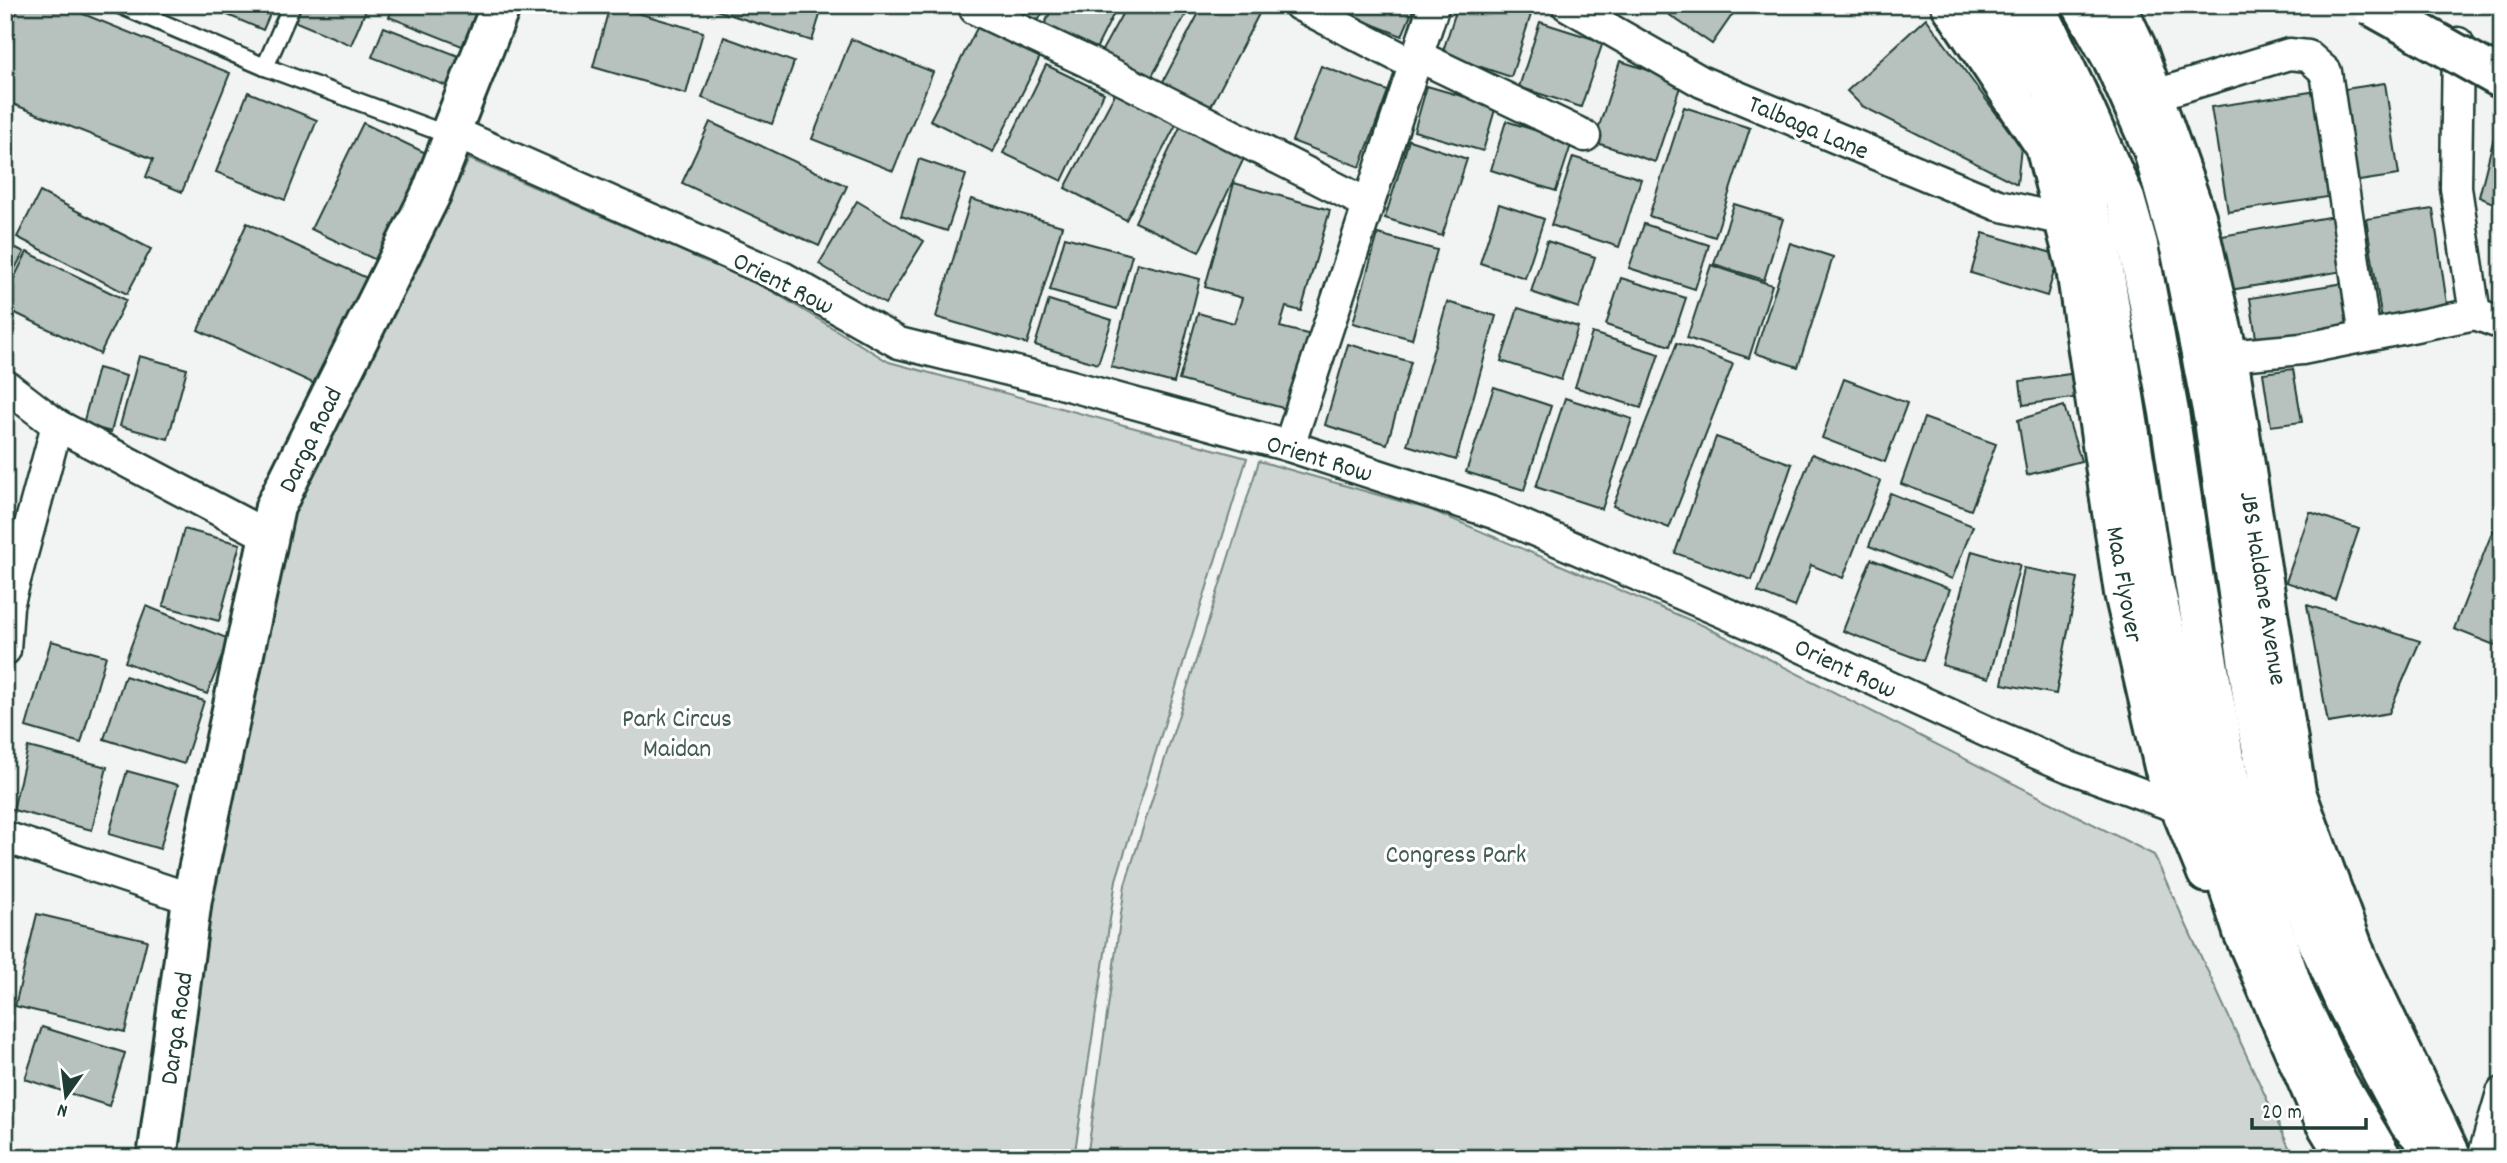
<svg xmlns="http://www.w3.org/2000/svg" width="2507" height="1163" font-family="Dekko,sans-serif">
<rect width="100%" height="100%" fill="#f2f3f3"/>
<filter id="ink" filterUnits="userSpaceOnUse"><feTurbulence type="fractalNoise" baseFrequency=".0143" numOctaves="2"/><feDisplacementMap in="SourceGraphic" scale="14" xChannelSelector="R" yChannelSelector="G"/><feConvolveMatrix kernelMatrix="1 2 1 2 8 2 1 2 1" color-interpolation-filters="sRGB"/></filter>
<g filter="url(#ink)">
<!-- green -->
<g fill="#ced5d3" stroke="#768984" stroke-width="2">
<path d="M469 159 765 287 889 362 1247 458 1116 880 1074 1158H169L197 878 293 514 441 219Z"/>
<path d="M1259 461 1431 510 1704 626 2154 855 2294 1158H1087L1125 885Z"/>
</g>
<!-- building -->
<g fill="#b7c1bd" stroke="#1f3d34" stroke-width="2">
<path d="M19 5H61L230 73 182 192 146 177 153 159 5 101V41Z"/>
<path d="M204 5H274L263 30Z"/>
<path d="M301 5H368L351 45 294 21Z"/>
<path d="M394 5H484L467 48 389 17Z"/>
<path d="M610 5 703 32 686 94 593 67Z"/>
<path d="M700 5H823L812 41Z"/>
<path d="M1008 5H1047L1038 21Z"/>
<path d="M1054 5H1118L1095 51 1044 25Z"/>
<path d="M1127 5H1191L1150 80 1100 54Z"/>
<path d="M1203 5H1258L1262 8 1206 116 1158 91Z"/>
<path d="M1343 5H1415L1402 36 1341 12Z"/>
<path d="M1458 5H1534L1511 77 1442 54Z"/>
<path d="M1655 5H1739L1712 44Z"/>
<path d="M1926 18 2021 147 2017 184 1862 106 1847 91Z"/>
<path d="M1540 22 1603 42 1581 107 1519 87Z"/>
<path d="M979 24 1041 55 993 152 930 120Z"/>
<path d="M384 27 464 58 452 88 372 57Z"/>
<path d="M724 37 794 62 772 124 702 98Z"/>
<path d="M851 39 933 72 893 171 812 139Z"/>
<path d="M1620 61 1682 81 1655 162 1594 142Z"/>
<path d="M1046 65 1104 93 1062 181 1003 153Z"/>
<path d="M1321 66 1388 91 1360 167 1292 141Z"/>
<path d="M2385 83 2399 175 2346 183 2332 91Z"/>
<path d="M1427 86 1496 106 1483 151 1414 131Z"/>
<path d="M1118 88 1178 121 1126 220 1065 188Z"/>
<path d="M2324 90 2341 195 2228 212 2211 107Z"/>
<path d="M248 92 317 120 285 200 216 172Z"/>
<path d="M1684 107 1750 128 1715 237 1649 216Z"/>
<path d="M2502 120V207L2479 197 2494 137Z"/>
<path d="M1506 121 1572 142 1556 191 1491 170Z"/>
<path d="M710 122 847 186 819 246 682 183Z"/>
<path d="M363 123 430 155 378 261 311 229Z"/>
<path d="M1182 123 1246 154 1199 252 1135 222Z"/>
<path d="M1409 140 1467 159 1442 236 1385 218Z"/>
<path d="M1573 157 1641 179 1619 247 1551 225Z"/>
<path d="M919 159 966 175 947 231 901 216Z"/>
<path d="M1234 183 1330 210 1301 311 1286 307 1280 327 1315 336 1294 411 1179 380 1198 313 1234 323 1242 298 1205 287Z"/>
<path d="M40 192 151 249 127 294 17 237Z"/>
<path d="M971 199 1062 226 1027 344 936 317Z"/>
<path d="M857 201 924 241 885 304 819 264Z"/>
<path d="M1499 204 1544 219 1525 278 1480 263Z"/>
<path d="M1734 204 1783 219 1764 280 1714 264Z"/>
<path d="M2433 209 2448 311 2382 321 2366 219Z"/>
<path d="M2340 215 2349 270 2230 290 2222 236Z"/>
<path d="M247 223 369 279 319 386 198 330Z"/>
<path d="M1644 224 1709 245 1695 289 1629 268Z"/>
<path d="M1983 233 2059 255 2047 296 1971 273Z"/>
<path d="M1378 234 1437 250 1412 339 1353 323Z"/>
<path d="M1065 237 1132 255 1117 309 1050 290Z"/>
<path d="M1547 241 1595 257 1579 308 1531 292Z"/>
<path d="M5 242 24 252 5 287Z"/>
<path d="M1790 243 1833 257 1798 367 1755 353Z"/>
<path d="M27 252 126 300 100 354 5 308V296Z"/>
<path d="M1137 263 1200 279 1174 383 1111 367Z"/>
<path d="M1711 265 1772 285 1749 358 1687 338Z"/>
<path d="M1621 278 1686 298 1670 346 1606 325Z"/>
<path d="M2351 282 2360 333 2258 351 2250 298Z"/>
<path d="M1049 300 1112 320 1098 364 1035 345Z"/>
<path d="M1447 302 1496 316 1456 460 1407 445Z"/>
<path d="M1518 308 1578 327 1561 380 1501 361Z"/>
<path d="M1592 333 1659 354 1641 408 1575 387Z"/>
<path d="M1677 343 1733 364 1669 528 1613 506Z"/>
<path d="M1348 344 1411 362 1387 444 1325 425Z"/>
<path d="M139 356 187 369 168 439 120 426Z"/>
<path d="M98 368 126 376 111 432 83 424Z"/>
<path d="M2293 369 2302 422 2271 426 2263 373Z"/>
<path d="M2077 373 2080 397 2023 405 2020 381Z"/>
<path d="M1844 379 1907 403 1885 462 1822 438Z"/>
<path d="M1494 387 1551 406 1524 490 1466 472Z"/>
<path d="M1565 398 1632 419 1602 509 1536 487Z"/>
<path d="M2064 406 2081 461 2027 475 2018 420Z"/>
<path d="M1924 418 1996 444 1971 510 1901 484Z"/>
<path d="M1716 437 1792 464 1752 580 1675 553Z"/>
<path d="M1812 454 1881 481 1843 578 1811 565 1795 607 1758 592Z"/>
<path d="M1890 493 1973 526 1952 579 1869 546Z"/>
<path d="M2310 512 2359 529 2335 599 2286 582Z"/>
<path d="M184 529 240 544 219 621 163 606Z"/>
<path d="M2493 530 2502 534V648L2454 629Z"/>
<path d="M1972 551 2020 565 1989 678 1942 665Z"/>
<path d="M1871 559 1950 589 1923 661 1843 631Z"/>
<path d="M2024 568 2078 578 2056 694 2002 684Z"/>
<path d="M2307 605 2420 641 2389 713 2328 723Z"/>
<path d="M146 606 229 639 207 694 125 662Z"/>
<path d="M51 641 106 656 81 743 26 727Z"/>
<path d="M125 676 204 701 184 764 104 739Z"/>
<path d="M28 747 107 767 92 830 13 810Z"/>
<path d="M127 771 178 785 160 849 109 834Z"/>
<path d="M37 914 147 940 125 1032 15 1006Z"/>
<path d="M42 1027 125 1053 109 1106 25 1079Z"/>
</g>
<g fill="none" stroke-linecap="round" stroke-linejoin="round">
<defs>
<g id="service">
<path d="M120 5 265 67 451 136"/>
<path d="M265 67 292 5"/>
</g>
<g id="minor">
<path d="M1299 5 1413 64"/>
<path d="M1567 5 1702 82 1998 205 2064 220"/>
<path d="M975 9 1088 62 1368 204"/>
<path d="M1416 55 1585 136"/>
<path d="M2152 96 2289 54 2308 56 2326 72 2365 336"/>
<path d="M451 131 784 278 899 343 1057 382 1289 446 1494 513 1776 635 1990 733 2069 767 2182 809"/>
<path d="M2475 314 2502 324"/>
<path d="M2228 356 2302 349 2475 314 2456 188 2458 43"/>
<path d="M5 385 57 425 268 536"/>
<path d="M1289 446 1434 5"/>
<path d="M5 650 8 606 57 425"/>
<path d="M5 837 192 899"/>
<path d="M2483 1158 2502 1093"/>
</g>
<path id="secondary" d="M157 1158 192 899 275 507 431 194 453 137 451 131 501 5"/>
<g id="primary">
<path d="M1951 5 2045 146 2075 262 2124 593 2164 767 2207 873"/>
<path d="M2116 5 2136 47 2196 216 2228 356 2296 792 2357 958 2452 1158"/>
</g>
<g id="trunk">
<path d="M2082 5 2114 62 2153 150 2181 252 2214 420 2255 716 2270 787 2295 875 2313 931 2344 1000 2409 1123 2444 1158"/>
<path d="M2274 933 2296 996 2338 1084 2382 1158"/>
</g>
<g id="motorway">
<path d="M1992 5 2052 88 2101 251 2153 579 2203 808 2243 932 2325 1122 2347 1158"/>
<path d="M2031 5 2043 21 2081 101 2125 199 2138 245 2169 412 2195 586 2225 763 2274 933"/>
</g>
</defs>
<!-- service casing -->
<use href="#service" stroke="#1f3d34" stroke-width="21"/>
<!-- minor casing -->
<use href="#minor" stroke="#1f3d34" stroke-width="35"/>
<!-- secondary casing -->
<use href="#secondary" stroke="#1f3d34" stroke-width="44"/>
<!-- primary casing -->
<use href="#primary" stroke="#1f3d34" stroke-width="44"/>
<!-- trunk casing -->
<use href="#trunk" stroke="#1f3d34" stroke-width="44"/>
<!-- motorway casing -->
<use href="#motorway" stroke="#1f3d34" stroke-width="44"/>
<!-- service -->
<use href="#service" stroke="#fff" stroke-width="16"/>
<!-- minor -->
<use href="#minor" stroke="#fff" stroke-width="30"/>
<!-- secondary -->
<use href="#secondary" stroke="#fff" stroke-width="38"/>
<!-- primary -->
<use href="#primary" stroke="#fff" stroke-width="38"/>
<!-- trunk -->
<use href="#trunk" stroke="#fff" stroke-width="38"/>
<!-- motorway -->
<use href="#motorway" stroke="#fff" stroke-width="38"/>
<defs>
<path id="motorway-bridge" d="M2370 5 2502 79"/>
</defs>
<!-- motorway-bridge casing -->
<use href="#motorway-bridge" stroke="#1f3d34" stroke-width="44" stroke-linecap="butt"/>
<!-- motorway-bridge -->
<use href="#motorway-bridge" stroke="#fff" stroke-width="38"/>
</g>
</g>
<g text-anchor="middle" stroke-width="6" stroke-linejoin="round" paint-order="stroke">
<!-- street labels -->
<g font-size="26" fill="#1f3d34" stroke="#fff">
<text transform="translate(1809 126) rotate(23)" y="9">Talbaga Lane</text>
<text transform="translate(784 282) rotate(27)" y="9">Orient Row</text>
<text transform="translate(309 439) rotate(-64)" y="9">Darga Road</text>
<text transform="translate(1320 457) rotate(17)" y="9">Orient Row</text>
<text transform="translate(2126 584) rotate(80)" y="9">Maa Flyover</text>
<text transform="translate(2265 588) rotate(81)" y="9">JBS Haldane Avenue</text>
<text transform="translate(1846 667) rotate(25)" y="9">Orient Row</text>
<text transform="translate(175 1028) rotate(-82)" y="9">Darga Road</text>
</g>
<!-- park labels -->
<g font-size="26" fill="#425b54" stroke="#fff">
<text x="677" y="726">Park Circus<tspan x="677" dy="30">Maidan</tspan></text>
<text x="1456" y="862">Congress Park</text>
</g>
</g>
<!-- margin -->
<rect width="2507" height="1163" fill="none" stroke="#fff" stroke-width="28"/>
<rect x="14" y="14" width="2479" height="1135" fill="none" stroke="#1f3d34" stroke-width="2.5" filter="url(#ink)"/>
<!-- north arrow -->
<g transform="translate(66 1096) rotate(194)" stroke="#ffffff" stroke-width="5" paint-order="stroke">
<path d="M0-5L12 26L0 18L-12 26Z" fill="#1f3d34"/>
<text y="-10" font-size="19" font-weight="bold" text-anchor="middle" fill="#1f3d34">N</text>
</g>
<!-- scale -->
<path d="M2252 1118v10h114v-10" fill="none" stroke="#1f3d34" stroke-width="3.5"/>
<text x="2262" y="1118" font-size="21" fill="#1f3d34" stroke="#ffffff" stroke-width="5" paint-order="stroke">20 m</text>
</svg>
